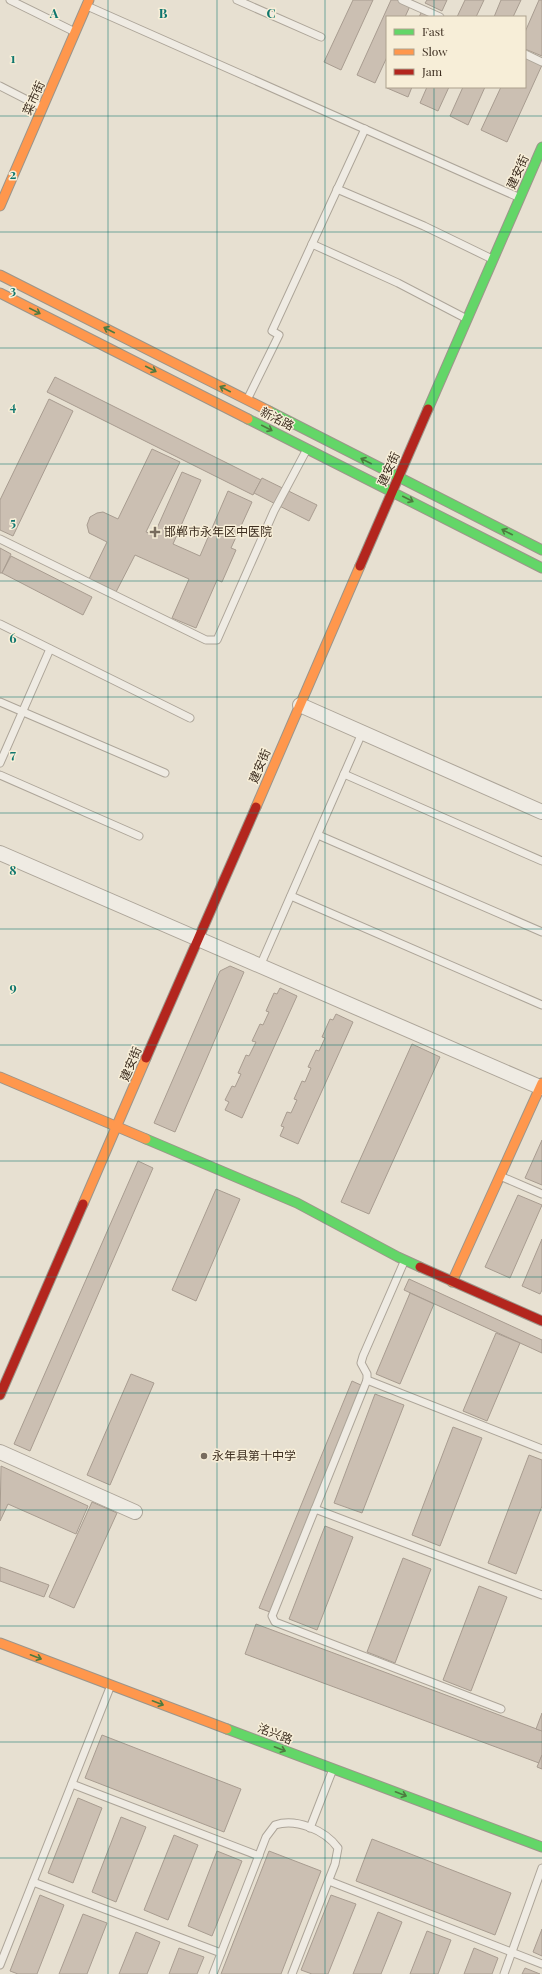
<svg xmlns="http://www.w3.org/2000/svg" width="542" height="1974" font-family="'Playfair Display','Noto Sans SC',serif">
<rect width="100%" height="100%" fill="#e7e0d1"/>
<!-- building -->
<g fill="#cbbfb2" stroke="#a89c90">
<path d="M353 0H373L341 70 324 62Z"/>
<path d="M391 0H397L410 6 405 17H387V57L375 83 357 75Z"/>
<path d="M427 0H447L442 11 425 3Z"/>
<path d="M465 0H484L476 17H457Z"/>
<path d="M501 0H521L513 17H494Z"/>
<path d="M539 0H542V56L525 49V32Z"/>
<path d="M422 11 435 17H419Z"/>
<path d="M525 58 542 65 507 142 481 130 501 87H525Z"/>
<path d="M388 87H412L408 97 387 88Z"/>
<path d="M427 87H449L438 111 420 103Z"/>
<path d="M463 87H485L468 125 450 116Z"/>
<path d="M55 377 261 480 253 495 47 392Z"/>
<path d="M49 399 73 411 13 536 0 530V500Z"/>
<path d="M152 449 180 462 146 532 154 535 182 472 201 480 173 544 200 556 228 491 252 502 231 548 236 550 222 582 217 580 196 628 172 618 189 579 135 555 116 592 89 579 107 542 89 533 87 525 90 517 97 513 103 512 118 519Z"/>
<path d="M262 478 317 505 309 521 254 493Z"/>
<path d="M0 548 11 554 2 573H0Z"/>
<path d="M11 556 92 597 83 615 2 573Z"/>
<path d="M230 966 244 972 175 1132 154 1123 220 971Z"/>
<path d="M280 988 297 996 242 1118 225 1110 229 1102 225 1100 232 1086 235 1087 241 1074 238 1073 246 1055 249 1056 256 1042 252 1041 260 1024 263 1025 269 1012 266 1011 274 993 277 994Z"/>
<path d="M336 1014 353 1022 298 1144 280 1136 284 1127 281 1126 287 1112 291 1113 297 1100 294 1099 302 1081 305 1082 311 1068 308 1067 316 1050 319 1051 325 1038 322 1037 330 1019 333 1020Z"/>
<path d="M412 1044 440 1057 369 1214 341 1202Z"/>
<path d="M542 1140V1185L525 1178Z"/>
<path d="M138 1161 153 1168 30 1451 14 1444Z"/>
<path d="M216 1189 240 1199 196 1301 172 1290Z"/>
<path d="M518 1195 542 1205 510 1278 485 1267Z"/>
<path d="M542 1239V1290L540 1294 522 1286Z"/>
<path d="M409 1279 542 1340V1353L404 1290Z"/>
<path d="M410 1293 434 1304 400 1384 376 1374Z"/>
<path d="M496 1333 520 1343 487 1421 463 1411Z"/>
<path d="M131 1374 154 1383 110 1485 87 1475Z"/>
<path d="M352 1381 363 1386 270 1612 259 1608Z"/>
<path d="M375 1394 404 1405 362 1513 334 1503Z"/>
<path d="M453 1427 482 1438 440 1546 412 1535Z"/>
<path d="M529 1455 542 1460V1506L516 1574 488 1563Z"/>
<path d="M1 1466 88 1506 76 1534 8 1504 0 1521Z"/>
<path d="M92 1502 117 1513 74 1608 49 1597Z"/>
<path d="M325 1526 353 1537 317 1630 289 1619Z"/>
<path d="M403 1558 431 1569 395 1663 367 1652Z"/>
<path d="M0 1567 49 1585 44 1597 0 1581Z"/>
<path d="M479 1586 507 1597 471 1691 443 1680Z"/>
<path d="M256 1624 542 1731V1755L539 1763 245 1654Z"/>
<path d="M542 1713V1731L536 1729Z"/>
<path d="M102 1735 241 1789 224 1832 85 1778Z"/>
<path d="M542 1755V1769L537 1767Z"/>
<path d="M78 1798 102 1808 73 1883 48 1873Z"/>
<path d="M121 1817 146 1827 116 1902 92 1892Z"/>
<path d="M174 1835 198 1845 168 1920 144 1910Z"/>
<path d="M372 1839 511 1893 495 1935 356 1881Z"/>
<path d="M217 1851 242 1861 212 1936 188 1926Z"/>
<path d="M269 1851 321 1871 281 1974H221Z"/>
<path d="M40 1895 64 1905 37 1974H18L10 1971Z"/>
<path d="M331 1895 356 1904 328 1974H312L301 1970Z"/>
<path d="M378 1912 402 1922 381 1974H353Z"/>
<path d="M83 1914 107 1923 87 1974H59Z"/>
<path d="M542 1929V1956L533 1952Z"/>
<path d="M427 1931 451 1940 438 1974H410Z"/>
<path d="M136 1932 160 1942 147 1974H119Z"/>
<path d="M179 1948 204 1957 197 1974H169Z"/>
<path d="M474 1948 498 1958 492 1974H464Z"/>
<path d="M525 1968 540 1974H522Z"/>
</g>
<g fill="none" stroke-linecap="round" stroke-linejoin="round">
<defs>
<g id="lane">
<path d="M10 0 75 32"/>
<path d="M237 0 321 37"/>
<path d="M402 0 440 17"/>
<path d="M87 6 518 197"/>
<path d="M525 54 542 62"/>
<path d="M0 86 41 107"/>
<path d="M337 189 424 226 492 259"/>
<path d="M312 244 398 283 467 319"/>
<path d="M247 400 279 335 272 331 365 129"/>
<path d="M0 539 206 640H217L274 511 307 449"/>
<path d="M0 624 190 718"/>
<path d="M0 702 165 773"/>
<path d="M0 763 50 649"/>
<path d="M344 774 542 861"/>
<path d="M0 775 139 836"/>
<path d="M318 835 542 932"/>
<path d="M291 896 542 1005"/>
<path d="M260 966 362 733"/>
<path d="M500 1176 542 1194"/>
<path d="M404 1262 363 1356 361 1363 367 1374V1380L272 1616 275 1622 501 1709"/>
<path d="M367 1380 542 1449"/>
<path d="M315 1509 542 1595"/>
<path d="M72 1784 259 1856"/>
<path d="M310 1828 333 1769"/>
<path d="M329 1881 542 1964"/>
<path d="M33 1882 221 1953"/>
<path d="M0 1965 111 1685"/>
<path d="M213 1974 266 1837 275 1825C296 1818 325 1830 338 1848L335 1864 292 1974"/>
<path d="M504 1974 542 1868"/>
</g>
<g id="street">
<path d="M300 705 542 812"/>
<path d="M0 853 542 1088"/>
<path d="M0 1452 135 1512"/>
</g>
<g id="fast">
<path d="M428 409 542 147"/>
<path d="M269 411 542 550"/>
<path d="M248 419 542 568"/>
<path d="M146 1139 297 1203 398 1257 420 1267"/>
<path d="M227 1729 542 1847"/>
</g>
<g id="slow">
<path d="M0 206 89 0"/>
<path d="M0 275 269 411"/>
<path d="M0 293 248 419"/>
<path d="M256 807 360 566"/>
<path d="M0 1077 146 1139"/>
<path d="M83 1204 146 1058"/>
<path d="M452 1282 542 1083"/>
<path d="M0 1643 227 1729"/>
</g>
<g id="jam">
<path d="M360 566 428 409"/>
<path d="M146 1058 256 807"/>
<path d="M420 1267 542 1321"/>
<path d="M0 1395 83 1204"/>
</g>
</defs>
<!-- lane casing -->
<use href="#lane" stroke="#ada599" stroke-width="9"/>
<!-- street casing -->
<use href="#street" stroke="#ada599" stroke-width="16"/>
<!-- fast casing -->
<use href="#fast" stroke="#9c958a" stroke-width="11"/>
<!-- slow casing -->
<use href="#slow" stroke="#9c958a" stroke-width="11"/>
<!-- jam casing -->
<use href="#jam" stroke="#9c958a" stroke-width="11"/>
<!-- lane -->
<use href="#lane" stroke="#efebe3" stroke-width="7"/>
<!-- street -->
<use href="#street" stroke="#efebe3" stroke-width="14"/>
<!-- fast -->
<use href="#fast" stroke="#63d668" stroke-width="9"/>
<!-- slow -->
<use href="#slow" stroke="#ff974d" stroke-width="9"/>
<!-- jam -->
<use href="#jam" stroke="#b3261e" stroke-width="9"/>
</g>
<!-- one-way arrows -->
<defs><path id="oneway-shaft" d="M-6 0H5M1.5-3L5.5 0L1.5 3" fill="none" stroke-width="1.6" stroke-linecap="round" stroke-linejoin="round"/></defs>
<g stroke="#4e7a40">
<use href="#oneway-shaft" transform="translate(35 311) rotate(27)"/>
<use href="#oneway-shaft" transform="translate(109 330) rotate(-153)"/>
<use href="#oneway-shaft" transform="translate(151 369) rotate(27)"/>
<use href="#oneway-shaft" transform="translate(225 389) rotate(-153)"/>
<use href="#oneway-shaft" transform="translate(267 428) rotate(27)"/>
<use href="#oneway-shaft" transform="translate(366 461) rotate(-153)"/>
<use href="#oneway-shaft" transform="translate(408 499) rotate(27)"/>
<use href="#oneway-shaft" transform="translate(507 532) rotate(-153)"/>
<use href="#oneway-shaft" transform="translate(36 1657) rotate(21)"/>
<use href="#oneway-shaft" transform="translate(158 1703) rotate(21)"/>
<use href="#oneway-shaft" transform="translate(280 1749) rotate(21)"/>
<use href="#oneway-shaft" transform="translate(401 1794) rotate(21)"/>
</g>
<!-- grid -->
<path fill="none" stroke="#0f766e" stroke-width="1" stroke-opacity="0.55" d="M108 0V1974M217 0V1974M325 0V1974M434 0V17M434 87V1974M0 116H542M0 232H542M0 348H542M0 464H542M0 581H542M0 697H542M0 813H542M0 929H542M0 1045H542M0 1161H542M0 1277H542M0 1393H542M0 1510H542M0 1626H542M0 1742H542M0 1858H542"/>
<!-- markers -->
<g fill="#786c5e" stroke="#f7eed8" stroke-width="1.5">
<path d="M153 526h4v4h4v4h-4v4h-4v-4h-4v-4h4z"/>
<circle cx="204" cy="1456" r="4"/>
</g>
<g text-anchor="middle" stroke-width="3" stroke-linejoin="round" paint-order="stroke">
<!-- street labels -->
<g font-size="12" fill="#3d2e20" stroke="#f7eed8">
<text transform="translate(34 98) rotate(-66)" y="4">菜市街</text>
<text transform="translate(518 172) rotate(-66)" y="4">建安街</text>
<text transform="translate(277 419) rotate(27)" y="4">新洺路</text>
<text transform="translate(389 469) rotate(-66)" y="4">建安街</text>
<text transform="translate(260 766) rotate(-67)" y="4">建安街</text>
<text transform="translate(131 1064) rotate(-67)" y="4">建安街</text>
<text transform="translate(275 1734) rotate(21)" y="4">洺兴路</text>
</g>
<!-- poi labels -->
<g font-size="12" fill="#3d2e20" stroke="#f7eed8" text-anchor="start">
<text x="164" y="536">邯郸市永年区中医院</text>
<text x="212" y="1460">永年县第十中学</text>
</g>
</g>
<g font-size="13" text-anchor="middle" font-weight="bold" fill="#0f766e" stroke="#f7eed8" stroke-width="3" stroke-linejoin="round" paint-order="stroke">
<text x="54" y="18">A</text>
<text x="163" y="18">B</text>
<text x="271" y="18">C</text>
<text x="13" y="63">1</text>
<text x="13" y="179">2</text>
<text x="13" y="295">3</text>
<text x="13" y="411">4</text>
<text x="13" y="527">5</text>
<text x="13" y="643">6</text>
<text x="13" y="759">7</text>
<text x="13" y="875">8</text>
<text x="13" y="992">9</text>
</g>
<!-- legend -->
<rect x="386" y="16" width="140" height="72" fill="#f7eed8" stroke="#ada18e"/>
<rect x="394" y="29" width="20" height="6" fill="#63d668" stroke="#ada18e"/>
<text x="422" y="36" font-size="12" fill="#3d2e20">Fast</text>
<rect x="394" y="49" width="20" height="6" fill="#ff974d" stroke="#ada18e"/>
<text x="422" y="56" font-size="12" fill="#3d2e20">Slow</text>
<rect x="394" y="69" width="20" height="6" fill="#b3261e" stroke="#ada18e"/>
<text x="422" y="76" font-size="12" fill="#3d2e20">Jam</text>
</svg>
